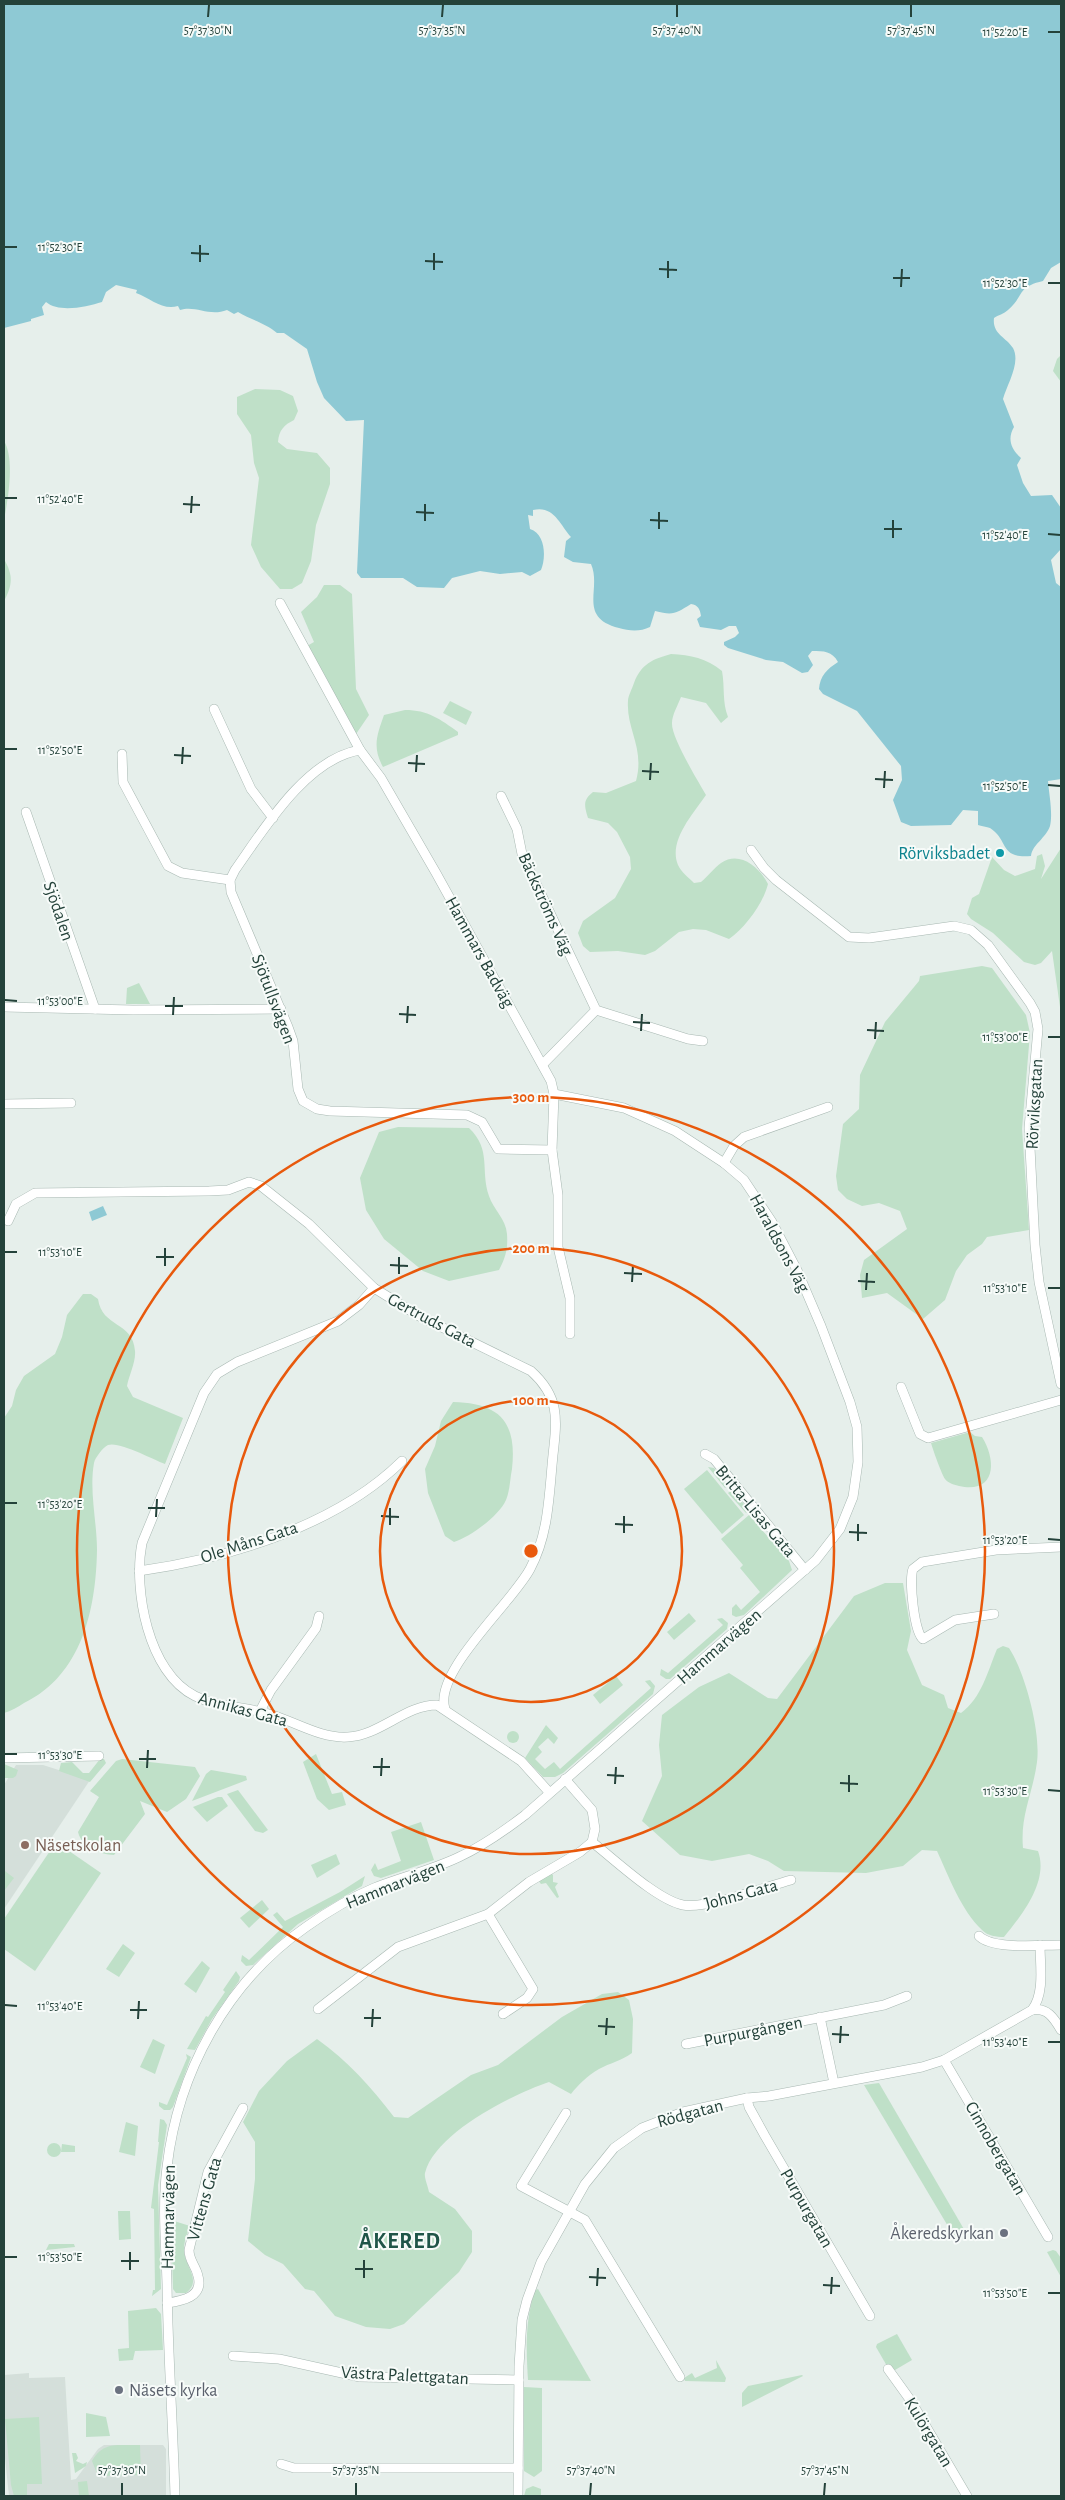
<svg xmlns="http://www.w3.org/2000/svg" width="1065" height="2500" font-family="'Alegreya Sans',sans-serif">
<rect width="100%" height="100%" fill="#e6efeb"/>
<!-- built -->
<g fill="#d4dfda">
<path d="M16 1765H43L90 1780 4 1909V1785Z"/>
<path d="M29 2373V2378L65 2377 71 2480 76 2479 98 2449 104 2445H163L166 2449V2496H9L4 2449V2375Z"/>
</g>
<!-- green -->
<g fill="#bfe0c8">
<path d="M1061 355V382L1053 371 1057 359Z"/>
<path d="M255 389 280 390 293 396 298 411 294 420C284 425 279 430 278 442L287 449 317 453 330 468V484L316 525 311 561 302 583 292 589H280L261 567 251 545 259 478 254 463 251 435 237 414V397Z"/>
<path d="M4 441C15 459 8 499 4 520Z"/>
<path d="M4 559C13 575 13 584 4 601Z"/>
<path d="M324 585H340L352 594 356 689 369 715 356 734 307 646 314 642 301 612 317 597Z"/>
<path d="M671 654C691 655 706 658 722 671 725 687 722 702 728 717L721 723 706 703 681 697C678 705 672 715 672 723 671 737 698 781 706 795 693 814 668 841 678 865 681 872 689 878 694 883L701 882C708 876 714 868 721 863 740 850 760 868 768 884 763 904 745 928 729 939L706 930 693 929 679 932 655 951 645 955 618 951 590 952 583 946 578 933 583 921 615 898 631 869 630 857 617 832 608 823 588 818C584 805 583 800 593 792L606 793 636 781C645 748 626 729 628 701 628 696 632 689 634 683 641 664 653 659 671 654Z"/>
<path d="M450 701 472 712 466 725 443 713Z"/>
<path d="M405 710C428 710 440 719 458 732V735L383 767C372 747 377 735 384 715Z"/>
<path d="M1061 848V1014L1052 951 1041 963 1035 965 1024 962 993 933 971 919 967 914 972 898 979 894 992 857 1004 870 1015 876 1035 869 1037 856 1042 854 1045 866 1041 879Z"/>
<path d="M982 966 992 968 1026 1015 1030 1033 1022 1129 1029 1230 987 1237 982 1244 967 1255 956 1271 945 1300 923 1319 887 1293 862 1298 860 1275 864 1260 907 1229 900 1211 879 1203 862 1206 847 1199 838 1190 836 1176 843 1124 859 1109 860 1075 885 1022 919 981 920 976Z"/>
<path d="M139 983 150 1004H126L127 988Z"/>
<path d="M398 1127 469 1128C492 1150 480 1170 489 1196 493 1209 506 1219 507 1234 508 1248 506 1257 499 1270L449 1281 423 1271 384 1239 366 1210 360 1178 379 1132Z"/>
<path d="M83 1294H91L98 1299C102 1328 133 1321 135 1351 136 1362 129 1375 127 1386L133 1397 183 1418 165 1464C152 1459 119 1441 108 1445 103 1447 95 1458 94 1463 89 1491 97 1522 97 1550 96 1609 82 1675 24 1703 18 1707 11 1711 4 1713V1418L12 1406 16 1390 24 1376 55 1354 62 1337 67 1315Z"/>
<path d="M453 1402C501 1403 517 1423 512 1469 510 1478 510 1491 506 1500 499 1516 470 1537 454 1542L445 1536 428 1493 425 1469 435 1446 441 1421Z"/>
<path d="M970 1432 975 1436 982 1437C997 1461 996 1494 959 1486 955 1485 948 1483 945 1479 942 1475 933 1450 931 1443Z"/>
<path d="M708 1467 714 1468 728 1485 725 1488Z"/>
<path d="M707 1470 744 1515 722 1534 684 1489Z"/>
<path d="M732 1490 749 1510 746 1513 728 1493Z"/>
<path d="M749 1515 789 1561 792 1570 744 1615 736 1617 732 1615V1608L736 1604 741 1610 760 1592 740 1568 743 1565 721 1539Z"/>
<path d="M885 1583H903L911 1631 907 1650 922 1685 944 1695 948 1708 961 1713C982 1697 987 1673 997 1649L1003 1646 1009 1648C1025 1672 1041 1732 1037 1762 1033 1793 1020 1815 1023 1848L1038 1851C1049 1881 1022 1915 1004 1937 996 1937 988 1936 982 1930 961 1910 949 1877 937 1851L922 1850 903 1866 866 1873 784 1871 768 1861 749 1854 712 1861 680 1855 642 1821 662 1776 659 1745 662 1715 699 1687 729 1673 768 1698 777 1699 854 1596Z"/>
<path d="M689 1613 696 1621 674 1640 667 1632Z"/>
<path d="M722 1618 728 1623 727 1629 670 1679H666L660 1675 661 1669 668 1673 723 1625 717 1619Z"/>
<path d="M616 1676 623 1685 600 1704 593 1695Z"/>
<path d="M650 1680 655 1686 653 1694 563 1773 555 1777H543L525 1758 546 1725 558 1738 554 1744 548 1738 538 1747 542 1752 535 1759 545 1769 554 1762 560 1769 651 1688 645 1681Z"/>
<circle cx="513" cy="1737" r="6"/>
<path d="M316 1754 332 1794 342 1792 346 1805 329 1810 317 1799 303 1762Z"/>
<path d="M100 1759H104L106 1763 90 1782 59 1771 61 1763 72 1762 83 1773H89Z"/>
<path d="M122 1759 195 1767 200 1776 186 1799 167 1812 140 1801 145 1814 114 1855C100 1854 82 1848 78 1832L99 1797 90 1791 116 1761Z"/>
<path d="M4 1764 18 1770 16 1776 13 1778H4Z"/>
<path d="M211 1770 246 1776 247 1780 192 1801 206 1774Z"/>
<path d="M238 1790 268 1830 263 1833 255 1831 227 1794Z"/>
<path d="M218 1797H222L228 1806 207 1822 193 1807Z"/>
<path d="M421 1822 434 1860 381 1878 374 1876 371 1870 375 1863 378 1870 401 1861 391 1832Z"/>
<path d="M56 1842 101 1873 35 1971 4 1949V1919Z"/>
<path d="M336 1854 340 1864 317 1878 311 1865Z"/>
<path d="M5 1871 14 1878 4 1891V1873Z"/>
<path d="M550 1872 553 1875V1882L558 1883 555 1887 559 1897 557 1898 546 1883 541 1884 538 1880Z"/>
<path d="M365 1876 362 1886 298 1924 253 1965 246 1966 241 1961 242 1955 249 1960 283 1927 273 1915 277 1912 285 1921 340 1892Z"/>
<path d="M262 1900 269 1909 249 1928 240 1918Z"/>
<path d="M123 1944 135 1953 119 1977 106 1969Z"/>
<path d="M202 1961 210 1968 196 1993 184 1984Z"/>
<path d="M236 1971 240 1977 239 1981 212 2019 195 2050 187 2049 206 2016 208 2017 225 1992 223 1990Z"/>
<path d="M618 1992 629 2000 633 2019 632 2053C621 2061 610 2063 599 2069 588 2075 578 2085 571 2094L549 2082C513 2094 435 2133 425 2173 424 2178 428 2186 429 2192L455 2209 472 2231V2252L459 2272 404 2324 390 2329 366 2327 335 2316 314 2291 305 2289 283 2264 265 2255 248 2241 255 2179V2142L243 2122 259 2091 287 2061 317 2039C348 2061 371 2087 394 2117L408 2118 471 2075 498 2065 562 2017 602 1994Z"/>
<path d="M153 2039 165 2045 155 2074 140 2067Z"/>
<path d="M186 2054 191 2057 173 2107 170 2110H164L159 2106V2102L167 2105 187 2058Z"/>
<path d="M879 2083 965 2231 955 2238 864 2085Z"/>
<path d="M160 2119 164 2120 167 2125 158 2185 161 2289 152 2296 153 2290H155L154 2209 151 2208 159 2142H158Z"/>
<path d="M126 2122 138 2126 135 2156 119 2152Z"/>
<circle cx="54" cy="2150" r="7"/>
<path d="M62 2144 75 2146V2152H61Z"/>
<path d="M118 2211H130L131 2239 119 2240Z"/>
<path d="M171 2220 190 2226C187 2234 184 2241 184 2250 184 2266 203 2280 186 2293H176L173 2289Z"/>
<path d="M49 2244H74L75 2247 46 2250Z"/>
<path d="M1053 2250 1056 2251 1061 2258V2277L1047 2252Z"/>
<path d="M538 2289 591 2381 528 2380C526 2348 525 2320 535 2290Z"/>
<path d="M156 2308 161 2314 163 2350 135 2351 133 2360 119 2361 118 2349 129 2348 128 2311Z"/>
<path d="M897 2334 912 2360 895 2370 887 2366 876 2347 877 2344Z"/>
<path d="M716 2360 726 2378 725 2382 685 2381 684 2378 692 2373 695 2378 717 2368Z"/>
<path d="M802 2375 803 2376 742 2407V2393L748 2386Z"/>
<path d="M524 2387 542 2388V2471L534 2477 524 2471Z"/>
<path d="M86 2413 106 2417 110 2436 86 2437Z"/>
<path d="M39 2417 42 2484H27V2496H14L11 2485 5 2419Z"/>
<path d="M140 2445 141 2475 98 2476 92 2461C104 2440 119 2446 140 2445Z"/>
<path d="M72 2453H76L78 2458 76 2461 83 2464 87 2462 86 2466 75 2473Z"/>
<path d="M87 2481 89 2496H79L78 2482Z"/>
<path d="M533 2486 541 2489V2496H524L526 2489Z"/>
</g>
<!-- water -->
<g fill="#8ec9d4">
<path d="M4 4H1061V262L1051 268 1043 281C1016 287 1024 297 1008 310 1004 314 998 315 994 318 992 334 1006 337 1013 348 1021 363 1007 384 1003 399L1014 427C1007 439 1011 449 1021 458L1017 465 1023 483 1031 496 1052 495 1061 508V549L1051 560 1056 583 1061 587V779L1048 781C1049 794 1053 813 1050 826 1046 838 1032 845 1031 856 999 859 1009 840 990 828 987 827 981 826 978 825V811L963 810 951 825 911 826 901 822 893 800 902 780 901 766 857 711 823 694 819 689C820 676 827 669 838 662 832 651 824 651 812 651L808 656 813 665 808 672 802 673 783 662 766 660 728 648 724 645V642L735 637 739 633 736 626H729L721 630 700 627 697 619 701 616C700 609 698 605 691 604 676 613 674 616 655 611L650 627C640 632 629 631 619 628 577 617 602 589 591 564L573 562 564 557 566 541 571 537C560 525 554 505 533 510V516L528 515 530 529C546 534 546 558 541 570L530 576 522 572 500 574 480 571 452 578 444 588 417 587 403 578H361L357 573 364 420 346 421 324 398 317 382 307 349 284 333H277C266 323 251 320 238 312L234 314 227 310C209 317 196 305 180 310L178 306C163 311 150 298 136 293L137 290 116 285 106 292 102 302C86 307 59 313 46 302L42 307 44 315 31 319V321L4 328Z"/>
<path d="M103 1206 107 1215 92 1221 89 1212Z"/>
</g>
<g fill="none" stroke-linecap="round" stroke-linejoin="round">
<defs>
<g id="minor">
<path d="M280 603 360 750 381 778 436 873 551 1081 554 1094 552 1150 558 1195V1247L570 1298V1334"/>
<path d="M214 709 251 789 273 818"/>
<path d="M360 750C306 759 264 829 235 870L230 880 231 892 288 1027 293 1041 298 1089 303 1101 317 1109 330 1111 467 1115 482 1122 498 1149 552 1150"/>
<path d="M122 754 123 782 168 866 182 873 230 880"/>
<path d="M501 796 517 829 522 854 596 1010 688 1039 703 1041"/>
<path d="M26 812 95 1009"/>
<path d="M751 850 764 868 776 880 849 937 869 938 954 926 971 930 988 945 1030 1003 1035 1012 1038 1029 1029 1128 1035 1245 1039 1282 1061 1384"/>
<path d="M4 1007 133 1010 281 1009"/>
<path d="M543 1064 596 1010"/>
<path d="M4 1104 71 1103"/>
<path d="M724 1163 734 1146 744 1137 828 1107"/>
<path d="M8 1221 16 1204 35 1193 209 1191 228 1190 249 1182 261 1186 309 1224 374 1288 419 1316 531 1371C560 1397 557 1419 553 1455 549 1494 549 1534 530 1569 512 1603 433 1672 445 1709"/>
<path d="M374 1288 359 1305 338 1321 237 1362 217 1374 204 1393 142 1543C133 1589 148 1673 195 1696 219 1708 244 1706 269 1714 294 1721 321 1739 348 1737 381 1735 405 1705 437 1705L521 1761 549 1792"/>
<path d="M901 1387 920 1434 928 1438 1061 1400"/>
<path d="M705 1454 714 1459 805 1570"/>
<path d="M139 1571C229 1558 336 1526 402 1461"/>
<path d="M994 1614 955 1620 923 1639C914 1633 909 1579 913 1569L922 1562 996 1550 1061 1547"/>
<path d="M260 1711 271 1690 316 1628 319 1616"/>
<path d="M4 1758 99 1756"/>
<path d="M592 1842C614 1859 657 1900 683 1905 708 1909 765 1887 791 1880"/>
<path d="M488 1914 533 1989 527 1998 503 2014"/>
<path d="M979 1936C993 1950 1041 1945 1061 1945"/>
<path d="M318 2009 398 1947 488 1914 529 1882 580 1852 592 1842 595 1829 592 1810 565 1779"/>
<path d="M1032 2010C1047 2007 1054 2018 1061 2030"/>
<path d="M820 2017 834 2083"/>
<path d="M686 2044 884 2005 907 1996"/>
<path d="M944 2060 1048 2237"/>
<path d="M747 2098 749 2107 765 2136 870 2316"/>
<path d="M566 2113 521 2186 585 2220 680 2377"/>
<path d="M167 2303C182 2301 204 2297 198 2276 196 2266 189 2261 189 2250L208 2172 243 2108"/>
<path d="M233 2356 279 2359 360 2377 519 2380"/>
<path d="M888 2369 911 2401 967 2496"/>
<path d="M281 2464 294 2468H518"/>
<path d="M175 2496C173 2425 168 2355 167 2284 166 2246 162 2206 167 2167 178 2072 227 1982 306 1927 327 1912 350 1898 374 1888 402 1877 432 1870 459 1857 483 1846 504 1831 525 1815L816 1560 840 1529 853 1497 858 1462 857 1427 850 1402 821 1326 797 1270 772 1222 744 1180 724 1163 675 1131 624 1108 554 1094"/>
<path d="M518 2496 519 2366 522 2320 527 2300 541 2262 585 2184 614 2148 642 2128 683 2112 747 2098 769 2096 922 2067 944 2060 1032 2010C1045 1993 1040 1965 1040 1945"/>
</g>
</defs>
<!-- minor casing -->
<use href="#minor" stroke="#a8b8b2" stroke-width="10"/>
<!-- minor -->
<use href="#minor" stroke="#fff" stroke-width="9"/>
</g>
<!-- ticks -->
<path fill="none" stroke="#24423a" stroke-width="2" d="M208 17 209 5M442 17 443 5M677 17V5M911 17V5M1048 32H1060M5 247H17M191 253 209 254M425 261 443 262M200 262V245M659 269 677 270M434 270V253M668 278V261M893 278H910M1048 283H1060M901 287 902 269M5 498H17M183 504 200 505M416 512 434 513M191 513 192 496M650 520 668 521M425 521V504M659 529V512M884 529H902M1048 534 1060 535M893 538V520M5 749H17M174 755 191 756M408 763 425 764M182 764 183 747M642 771 659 772M416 772 417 755M875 779 893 780M650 780 651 763M1048 785 1060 786M884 788 885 771M5 1000 17 1001M165 1006H183M399 1014 416 1015M173 1015 174 997M633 1022 650 1023M407 1023 408 1006M867 1030 884 1031M641 1031 642 1014M1048 1037H1060M875 1039 876 1022M5 1252H17M156 1257H174M390 1265 408 1266M165 1266V1248M624 1273 642 1274M399 1274V1257M858 1281 875 1282M632 1282 633 1265M1048 1288H1060M866 1290 867 1273M5 1503H17M148 1508H165M381 1516 399 1517M156 1517 157 1499M615 1524 633 1525M390 1525V1508M849 1532 867 1533M624 1533V1516M1048 1539 1060 1540M858 1541V1524M5 1754H17M139 1759H156M373 1767H390M147 1768 148 1750M607 1775 624 1776M381 1776 382 1758M840 1783 858 1784M615 1784 616 1767M1048 1790 1060 1791M849 1792V1775M5 2005 17 2006M130 2010H147M364 2018H381M138 2019 139 2001M598 2026 615 2027M372 2027 373 2009M832 2034 849 2035M606 2035 607 2018M1048 2042H1060M840 2043 841 2026M5 2257H17M121 2261H139M355 2269H373M130 2270V2252M589 2277 606 2278M364 2278V2260M823 2285 840 2286M597 2286 598 2268M1048 2293H1060M831 2294 832 2277M122 2495V2483M356 2495V2483M590 2495 591 2483M824 2495 825 2483"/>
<!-- distance rings -->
<g fill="none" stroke="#e8590c" stroke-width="2.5">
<circle cx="531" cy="1551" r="151"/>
<circle cx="531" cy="1551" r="303"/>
<circle cx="531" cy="1551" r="454"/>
</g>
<!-- markers -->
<circle fill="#0f9aa8" stroke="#f7fbf9" stroke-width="2" cx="1000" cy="853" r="5"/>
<circle fill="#8d6e63" stroke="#f7fbf9" stroke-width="2" cx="25" cy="1845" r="5"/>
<g fill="#6b7280" stroke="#f7fbf9" stroke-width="2">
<circle cx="1004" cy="2233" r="5"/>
<circle cx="119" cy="2390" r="5"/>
</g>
<g text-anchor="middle" stroke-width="4" stroke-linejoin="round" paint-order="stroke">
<!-- culture labels -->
<g font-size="18" fill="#0d838f" stroke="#f7fbf9" text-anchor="end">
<text x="990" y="859">Rörviksbadet</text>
</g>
<!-- street labels -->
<g font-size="18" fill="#24423a" stroke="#f7fbf9">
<text transform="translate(546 904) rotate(66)" y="6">Bäckströms Väg</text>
<text transform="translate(59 911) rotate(71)" y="6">Sjödalen</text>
<text transform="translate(480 952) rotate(61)" y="6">Hammars Badväg</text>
<text transform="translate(274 999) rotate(69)" y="6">Sjötullsvägen</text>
<text transform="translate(1034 1104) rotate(-87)" y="6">Rörviksgatan</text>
<text transform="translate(780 1243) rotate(62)" y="6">Haraldsons Väg</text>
<text transform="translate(432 1320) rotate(28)" y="6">Gertruds Gata</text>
<text transform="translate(756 1511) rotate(50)" y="6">Britta-Lisas Gata</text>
<text transform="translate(249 1542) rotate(-18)" y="6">Ole Måns Gata</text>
<text transform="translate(719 1646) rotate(-41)" y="6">Hammarvägen</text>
<text transform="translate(243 1709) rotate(15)" y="6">Annikas Gata</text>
<text transform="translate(395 1884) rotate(-22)" y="6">Hammarvägen</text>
<text transform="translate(741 1894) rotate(-15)" y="6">Johns Gata</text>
<text transform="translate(753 2031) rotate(-11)" y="6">Purpurgången</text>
<text transform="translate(690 2113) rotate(-15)" y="6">Rödgatan</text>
<text transform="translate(996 2148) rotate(60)" y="6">Cinnobergatan</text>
<text transform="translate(204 2199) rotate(-74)" y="6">Vittens Gata</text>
<text transform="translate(807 2208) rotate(60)" y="6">Purpurgatan</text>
<text transform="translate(168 2217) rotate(-89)" y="6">Hammarvägen</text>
<text transform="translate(405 2375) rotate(3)" y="6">Västra Palettgatan</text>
<text transform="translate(929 2432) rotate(59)" y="6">Kulörgatan</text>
</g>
<!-- education labels -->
<g font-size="18" fill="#785e54" stroke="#f7fbf9" text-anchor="start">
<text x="35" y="1851">Näsetskolan</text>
</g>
<!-- worship labels -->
<g font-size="18" fill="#5b616d" stroke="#f7fbf9" text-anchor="end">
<text x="994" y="2239">Åkeredskyrkan</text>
<text x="129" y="2396" text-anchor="start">Näsets kyrka</text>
</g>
<!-- district labels -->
<g font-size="22" font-weight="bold" letter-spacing="1" fill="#1f5548" stroke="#f7fbf9">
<text x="400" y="2248">ÅKERED</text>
</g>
</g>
<g font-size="12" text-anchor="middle" fill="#24423a" stroke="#f7fbf9" stroke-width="4" stroke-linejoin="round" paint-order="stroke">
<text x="208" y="34">57°37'30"N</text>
<text x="442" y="34">57°37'35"N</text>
<text x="677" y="34">57°37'40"N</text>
<text x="911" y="34">57°37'45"N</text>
<text x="1005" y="36">11°52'20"E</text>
<text x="60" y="251">11°52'30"E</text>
<text x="1005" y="287">11°52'30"E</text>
<text x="60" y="503">11°52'40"E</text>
<text x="1005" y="539">11°52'40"E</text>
<text x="60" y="754">11°52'50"E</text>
<text x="1005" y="790">11°52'50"E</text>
<text x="60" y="1005">11°53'00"E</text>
<text x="1005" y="1041">11°53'00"E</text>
<text x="60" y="1256">11°53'10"E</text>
<text x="1005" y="1292">11°53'10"E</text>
<text x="60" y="1508">11°53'20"E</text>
<text x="1005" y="1544">11°53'20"E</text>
<text x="60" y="1759">11°53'30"E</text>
<text x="1005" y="1795">11°53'30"E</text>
<text x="60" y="2010">11°53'40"E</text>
<text x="1005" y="2046">11°53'40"E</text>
<text x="60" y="2261">11°53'50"E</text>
<text x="1005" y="2297">11°53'50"E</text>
<text x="122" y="2474">57°37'30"N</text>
<text x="356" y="2474">57°37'35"N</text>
<text x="591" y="2474">57°37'40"N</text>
<text x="825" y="2474">57°37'45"N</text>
</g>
<circle cx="531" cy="1551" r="8" fill="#e8590c" stroke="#f7fbf9" stroke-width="2.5"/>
<g font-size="15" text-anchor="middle" font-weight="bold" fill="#e8590c" stroke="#f7fbf9" stroke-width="4" stroke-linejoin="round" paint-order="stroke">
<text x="531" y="1102">300 m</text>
<text x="531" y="1253">200 m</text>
<text x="531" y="1405">100 m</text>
</g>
<!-- border -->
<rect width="1065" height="2500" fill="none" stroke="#24423a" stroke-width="10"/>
</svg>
